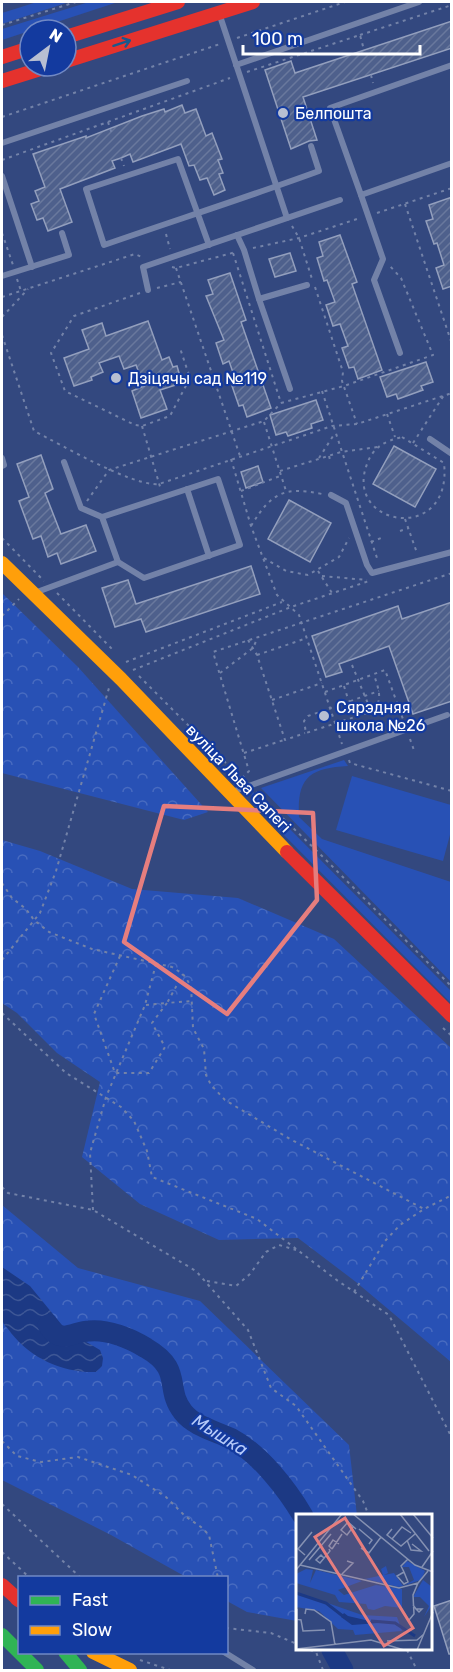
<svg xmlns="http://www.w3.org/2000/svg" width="453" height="1672" font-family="Rubik,sans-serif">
<defs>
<pattern id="forest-crowns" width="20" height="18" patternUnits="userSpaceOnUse" patternTransform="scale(1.5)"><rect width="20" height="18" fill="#2851b5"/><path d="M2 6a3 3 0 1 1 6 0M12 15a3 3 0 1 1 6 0" fill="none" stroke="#486bc0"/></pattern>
<pattern id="water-waves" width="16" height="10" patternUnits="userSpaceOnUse" patternTransform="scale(1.5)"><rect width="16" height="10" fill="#1c3984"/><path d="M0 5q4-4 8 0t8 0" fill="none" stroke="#3e5796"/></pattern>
<pattern id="building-hatch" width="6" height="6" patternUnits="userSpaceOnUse" patternTransform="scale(1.5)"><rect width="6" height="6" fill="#4e608c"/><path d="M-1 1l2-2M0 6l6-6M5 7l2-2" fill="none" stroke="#69789d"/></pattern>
</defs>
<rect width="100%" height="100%" fill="#33487f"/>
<!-- grass -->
<g fill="#2851b5">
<path d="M37 2H69L2 24V13Z"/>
<path d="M89 2H118L2 40V29Z"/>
<path d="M344 760 348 766C309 768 297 778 299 817L322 839 451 882V982L261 788Z"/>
<path d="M352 776 451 805V831L443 861 336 830Z"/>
<path d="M253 792 451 991V1003L253 804 251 796Z"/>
</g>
<!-- forest -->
<g fill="url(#forest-crowns)">
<path d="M2 593 78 667 208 812 184 820 2 773Z"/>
<path d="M2 840 40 851 132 889 238 898 334 939 451 1048V1362L356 1282 298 1238 219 1240 140 1204 82 1157 100 1082 57 1053 17 1013 2 1003Z"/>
<path d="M2 1205 78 1268 200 1301 349 1445 357 1516H297V1621L247 1612 227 1601 226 1578 186 1577 111 1535 2 1480Z"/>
</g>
<!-- water -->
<path fill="url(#water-waves)" d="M2 1267 30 1286 66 1330 100 1350 103 1358 102 1366 96 1372C63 1373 32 1359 11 1333 9 1329 4 1326 3 1322 0 1315 1 1277 2 1267Z"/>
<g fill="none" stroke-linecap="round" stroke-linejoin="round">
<!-- river -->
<g stroke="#1c3984" stroke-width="21">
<path d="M48 1325C52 1331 55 1335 62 1336 70 1337 80 1331 89 1331 107 1329 130 1338 146 1348 184 1370 164 1388 183 1412 195 1427 216 1431 232 1439 260 1454 287 1489 303 1516"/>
<path d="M332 1650 343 1670"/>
</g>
</g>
<!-- building -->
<g fill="url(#building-hatch)" stroke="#939fbd" stroke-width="1.5">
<path d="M452 21V48L303 97 317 140 309 141 291 149 265 70 291 61 295 73Z"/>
<path d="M182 105 185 113 196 109 206 136 212 133 222 159 218 160 223 173 219 174 225 190 214 195 207 178 200 180 194 165 189 166 181 144 133 162 130 154 121 158 112 161 115 168 60 189 72 222 48 231 43 218 37 220 31 204 39 201 35 191 45 187 33 154 86 136V138L142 116 164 109 165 112Z"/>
<path d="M452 197V286L443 289 436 268 444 265 437 243 434 244 426 221 433 219 429 205Z"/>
<path d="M340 235 357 282 352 284 382 370 358 379 354 367 349 368 342 348 348 346 340 324 333 326 326 305 335 302 327 280 324 281 317 258 323 256 319 242Z"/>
<path d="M290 253 296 271 275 277 269 259Z"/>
<path d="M230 273 246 320 241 322 271 408 247 417 243 405 239 406 232 386 237 384 229 361 223 364 216 343 224 340 206 296 213 294 208 280Z"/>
<path d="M148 321 162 360 169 357 173 367 177 366 182 383 160 390 167 409 141 418 132 391 144 386 136 365 124 369 119 356 99 363 103 372 91 377 92 380 74 386 64 358 89 349 82 330 102 323 106 336Z"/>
<path d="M426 362 433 382 421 386 423 390 398 399 396 394 387 397 380 377Z"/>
<path d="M316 400 323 420 311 424 312 428 288 436 286 432 276 435 270 415Z"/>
<path d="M394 446 436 469 415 507 373 484Z"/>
<path d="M41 455 53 489 45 493 61 534 86 525 96 551 61 564 57 553 48 557 41 536 33 539 19 501 29 497 17 464Z"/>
<path d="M258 466 263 482 246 488 241 472Z"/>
<path d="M289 500 331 523 310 562 268 539Z"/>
<path d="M251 566 260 594 146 632 141 619 115 627 102 588 128 580 136 604Z"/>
<path d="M452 602V701L413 714 389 646 339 664 342 672 326 677 312 636 398 606 402 619Z"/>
<path d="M452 1600V1654H449L434 1606Z"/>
</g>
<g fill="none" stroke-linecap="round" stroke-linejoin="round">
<!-- path -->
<g stroke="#7382a8" stroke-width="2" stroke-dasharray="3 4.5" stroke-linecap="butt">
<path d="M2 25 76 2"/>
<path d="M360 35 452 5"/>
<path d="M237 38 345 2"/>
<path d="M247 72 360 35 364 50"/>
<path d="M371 75 373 83"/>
<path d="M2 117 220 44"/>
<path d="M108 122 112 134"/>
<path d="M121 158 124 166"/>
<path d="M2 160 230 78"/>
<path d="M405 204 452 344"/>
<path d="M377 213 452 188"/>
<path d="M292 226 299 238 312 279"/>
<path d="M2 233 13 265"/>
<path d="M166 234 170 249"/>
<path d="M253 248 299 238 360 218"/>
<path d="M233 253 281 403 344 386 433 355 401 278 389 265"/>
<path d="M172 267 176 268 236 252"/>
<path d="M176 268 240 456"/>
<path d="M17 279 21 291"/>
<path d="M315 287 343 372 342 381 357 424"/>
<path d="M157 288 181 282"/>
<path d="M140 293 74 316 51 353 65 391 135 425 142 426 170 416 190 378 180 348"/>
<path d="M2 297 135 254 144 258"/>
<path d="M2 317 28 289"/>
<path d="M2 335 34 431C60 444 133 487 159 484L332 426 357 424 452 393"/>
<path d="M322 391 378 561"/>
<path d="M387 414 395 437"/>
<path d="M264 422 286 491"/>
<path d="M142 426 161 490"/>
<path d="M402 437 444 463C453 545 343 527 367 464 373 447 385 441 402 437Z"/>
<path d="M413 443 444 395"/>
<path d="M329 456 331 463"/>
<path d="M319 458 335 433"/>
<path d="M231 459 251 526 277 595 299 615 342 744"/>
<path d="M280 471 341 452 378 447"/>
<path d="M241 491 280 476"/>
<path d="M87 501 109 470 264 421 281 403"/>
<path d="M405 519 417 553"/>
<path d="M251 526C271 493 284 486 322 494"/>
<path d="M400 531 409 528"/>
<path d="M2 538 44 581"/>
<path d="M371 542 381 538"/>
<path d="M264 558 286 571 308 575 339 557 349 538"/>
<path d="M318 571 332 593"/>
<path d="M322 576 367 580"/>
<path d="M57 593 112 649"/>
<path d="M2 616 19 599"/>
<path d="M248 640 257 655 285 740 305 733"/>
<path d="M257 655 307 638"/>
<path d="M126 662 282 602"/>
<path d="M352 665 371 711"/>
<path d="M133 670 291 607 369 581"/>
<path d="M220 673 253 648 258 637"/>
<path d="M139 676 241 778"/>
<path d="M344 686C349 703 350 706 367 713 385 705 379 690 374 675"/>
<path d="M325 692 385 670 404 722"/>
<path d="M272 700 322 683"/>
<path d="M367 713 306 733 304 721 308 716 379 691"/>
<path d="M410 739 415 753"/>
<path d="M244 753 284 740"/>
<path d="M349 760 350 763 452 791"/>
<path d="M242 778 249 771 213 652 452 573"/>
<path d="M256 792 321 855 452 987"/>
<path d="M2 883 12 898 26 909 34 920 49 932 92 949 172 967 183 974 191 986 193 1028 204 1049 206 1075 211 1085 225 1100 290 1139 424 1209"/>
<path d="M120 956 94 1014 115 1073H149L165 1047 152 1023 167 1003 191 1001"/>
<path d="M2 960 40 913 56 871 109 688"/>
<path d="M146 1005 167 1003 183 974"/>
<path d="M2 1013 66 1073 121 1107 134 1121 147 1151 152 1177 257 1219 338 1281 389 1315 452 1438"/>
<path d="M443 1028 452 1036"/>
<path d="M2 1187 8 1193 93 1210 196 1271 248 1330 271 1388 296 1406 363 1501 369 1516"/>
<path d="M93 1210 90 1153 106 1097 145 1005 156 964"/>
<path d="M207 1281 236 1286 250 1274 266 1252 279 1245 296 1250"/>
<path d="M354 1292 385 1241 400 1225 424 1209 452 1195"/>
<path d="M2 1441 17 1456 41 1462 78 1457 132 1475 166 1497 185 1516 201 1527 209 1535 218 1578"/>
<path d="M2 1504 81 1578"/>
<path d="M2 1552 30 1578"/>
<path d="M226 1628 271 1633 297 1644"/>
<path d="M310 1650 316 1652 323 1670"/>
<path d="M407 1650 417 1670"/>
<path d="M140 1660 170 1670"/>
</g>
<!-- lane -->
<g stroke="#7382a8" stroke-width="6">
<path d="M219 13 287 218"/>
<path d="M236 65 419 2"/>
<path d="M452 65 330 108 361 195 452 163"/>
<path d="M2 143 187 81"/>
<path d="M2 176 32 267"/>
<path d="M361 195 383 259 374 280 400 353"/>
<path d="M237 235 244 250 259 299 290 389"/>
<path d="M209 245 178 159 86 189 104 245C176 220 248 197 319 171L311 146"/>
<path d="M2 276 69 255 62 233"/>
<path d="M148 290 143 267 340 200"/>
<path d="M259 299 307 285"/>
<path d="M430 439 452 454"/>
<path d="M2 458 4 465 2 466"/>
<path d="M64 462 81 508 102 517 118 562 144 578 240 545 218 479 102 517"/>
<path d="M187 489 209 556"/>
<path d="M331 495 346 503 367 565 372 573 452 552"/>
<path d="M37 592 118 562"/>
<path d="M232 792 447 715"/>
<path d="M224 1652 253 1670"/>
</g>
<!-- fast -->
<g stroke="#30b455" stroke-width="14">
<path d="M2 1635 37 1670"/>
<path d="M65 1652 80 1670"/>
</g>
<!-- slow -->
<g stroke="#ff9f0a" stroke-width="14">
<path d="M2 563 121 679 287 852"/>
<path d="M93 1652 130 1670"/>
</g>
<!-- jam -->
<g stroke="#e5322d" stroke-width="14">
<path d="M66 37 178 2"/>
<path d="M2 57 30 48"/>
<path d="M66 61 253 2"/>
<path d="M2 81 50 66"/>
<path d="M287 852 452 1016"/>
<path d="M2 1585 20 1601"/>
<path d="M17 1599 20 1600"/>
</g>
</g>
<!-- one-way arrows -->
<defs><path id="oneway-shaft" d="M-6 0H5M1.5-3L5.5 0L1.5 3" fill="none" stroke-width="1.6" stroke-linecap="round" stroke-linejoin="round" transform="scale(1.5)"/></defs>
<use stroke="#1a588c" href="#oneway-shaft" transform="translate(122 43) rotate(-18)"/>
<!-- marked area -->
<path fill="none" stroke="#e67e7e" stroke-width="4.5" stroke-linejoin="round" d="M164 806 313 813 317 900 227 1014 124 942Z"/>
<!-- markers -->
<g fill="#b8bfd2" stroke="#133a9f" stroke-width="2">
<circle cx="283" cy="113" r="6"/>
<circle cx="116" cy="378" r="6"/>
<circle cx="324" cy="716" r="6"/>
</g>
<g text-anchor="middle" stroke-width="4.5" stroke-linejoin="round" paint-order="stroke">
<!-- poi labels -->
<g font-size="16" fill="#fff" stroke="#133a9f" text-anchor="start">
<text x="295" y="119">Белпошта</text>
<text x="128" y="384">Дзіцячы сад №119</text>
<text x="336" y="713">Сярэдняя<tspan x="336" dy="18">школа №26</tspan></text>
</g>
<!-- street labels -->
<g font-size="16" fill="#fff" stroke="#133a9f">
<text transform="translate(239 778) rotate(46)" y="6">вуліца Льва Сапегі</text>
</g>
<!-- water labels -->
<g font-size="18" font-style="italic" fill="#b7cbfa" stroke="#133a9f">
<text transform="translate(220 1435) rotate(32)" y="6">Мышка</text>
</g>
</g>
<!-- overview -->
<g transform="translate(296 1514)">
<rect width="136" height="136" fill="#33487f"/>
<path d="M111 47 129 57 125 66 103 73 69 65 87 61 85 55 90 52 92 59 88 61 98 59 107 72 118 66 113 53H106ZM127 66 136 73V91L128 103 133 92 124 83H117Z" fill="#2851b5"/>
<path d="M10 55 17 56 14 69 20 56 66 67 42 76 48 81 80 71 106 75V94L89 92 78 96 72 95 70 90 43 88 39 81 0 69V60ZM0 78 66 101 101 103 106 117 59 121 57 116 42 115 23 97 0 93Z" fill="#2851b5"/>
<path d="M48 99 52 102 82 109 56 111 45 103Z" fill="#1c3984"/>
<path fill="none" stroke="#1c3984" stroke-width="3" d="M0 79 30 89 48 103M75 107 99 109 119 122"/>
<path fill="none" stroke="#8591b2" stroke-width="1.5" d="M57 0 119 51 137 58M104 0 133 37M117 0 137 24M57 13 51 21 45 16 52 8 60 15M63 15 76 26 73 30M96 15 91 21 105 32 119 20M96 25 106 13 115 19M111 26 115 36 125 37 116 30M65 34 73 39 85 23M36 35 46 20M36 35 33 32 37 26 43 30M9 41 2 35 16 18M28 44 25 41 20 46 24 49 34 37 33 35M13 46 35 20M4 51 103 74 122 69 132 57M126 53 137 37M0 56 46 0M108 58 101 62 108 70 112 68 108 58 105 52 112 45M46 60 57 49 51 47M117 91 120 95 123 98 126 95H120M1 95V135M9 100 10 95 18 96 35 108 39 131M0 105 5 106 7 117 29 116M113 106 118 100 117 81 122 69M91 127 121 126 128 120M0 135 75 126 108 136M121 136 137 98"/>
<path fill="#e67e7e" fill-opacity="0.15" stroke="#e67e7e" stroke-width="3" d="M49 4 117 114 88 132 19 23Z"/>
<rect width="136" height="136" fill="none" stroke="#fff" stroke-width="3"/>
</g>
<!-- border -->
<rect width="453" height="1672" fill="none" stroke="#ffffff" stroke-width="6"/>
<!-- legend -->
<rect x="18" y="1576" width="210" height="78" fill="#133a9f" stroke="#7189c5" stroke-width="1.5"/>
<rect x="30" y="1596" width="30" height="9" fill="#30b455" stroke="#7189c5" stroke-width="1.5"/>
<text x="72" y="1606" font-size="18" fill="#ffffff">Fast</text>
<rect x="30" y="1626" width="30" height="9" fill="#ff9f0a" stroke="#7189c5" stroke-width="1.5"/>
<text x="72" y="1636" font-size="18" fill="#ffffff">Slow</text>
<!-- north arrow -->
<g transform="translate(48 48) rotate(32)"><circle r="28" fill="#133a9f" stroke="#7189c5" stroke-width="1.5"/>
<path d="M0-4.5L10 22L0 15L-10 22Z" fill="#b8bfd2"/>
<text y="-9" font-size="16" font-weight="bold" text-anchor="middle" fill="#ffffff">N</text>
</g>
<!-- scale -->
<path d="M243 45v9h177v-9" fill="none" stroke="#ffffff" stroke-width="3"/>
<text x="252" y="45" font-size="18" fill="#ffffff" stroke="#133a9f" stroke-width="4.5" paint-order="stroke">100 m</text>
</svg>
